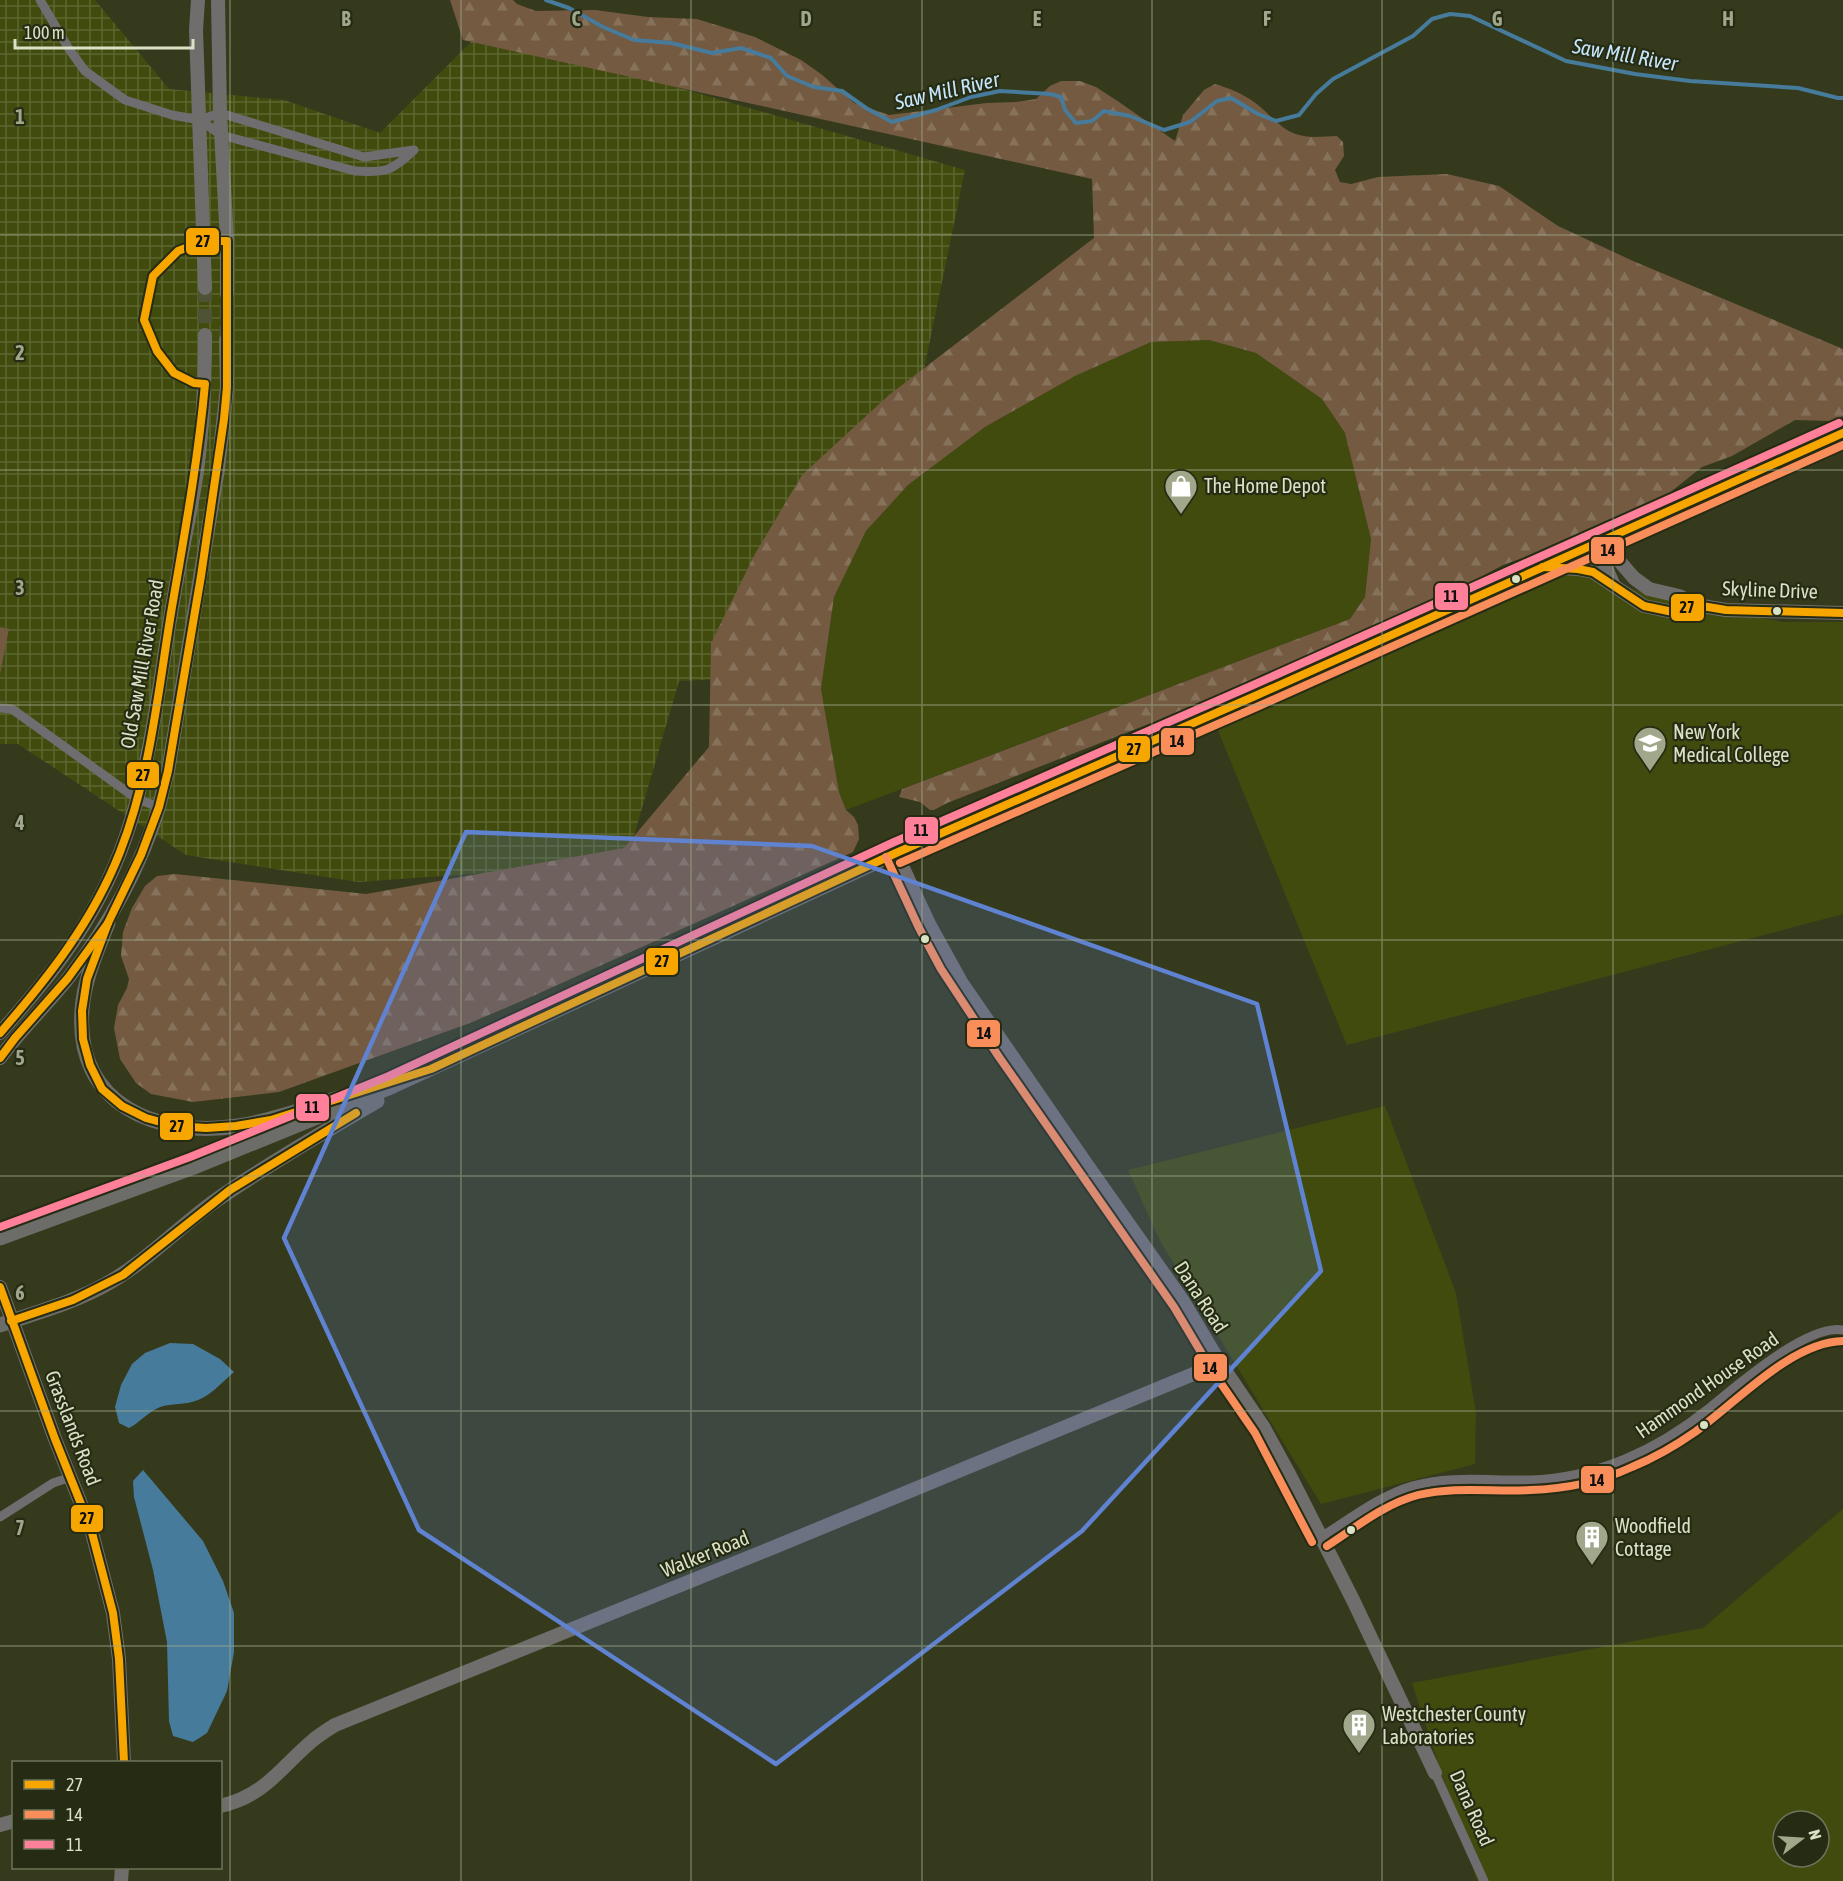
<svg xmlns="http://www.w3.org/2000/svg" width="1843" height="1881" font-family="'Asap Condensed',sans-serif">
<defs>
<pattern id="industrial-grid" width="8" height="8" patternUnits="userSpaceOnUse" patternTransform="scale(1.5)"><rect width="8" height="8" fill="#414b0e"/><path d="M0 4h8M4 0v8" fill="none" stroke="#5c6530"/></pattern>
<pattern id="forest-firs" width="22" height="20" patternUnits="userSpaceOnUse" patternTransform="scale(1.5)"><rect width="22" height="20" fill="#735a41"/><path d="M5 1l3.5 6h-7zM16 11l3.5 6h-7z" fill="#86715b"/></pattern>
</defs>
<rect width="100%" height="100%" fill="#353a1d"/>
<!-- built -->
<g fill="#414b0e" fill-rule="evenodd">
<path d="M1209 340 1256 353 1322 399 1345 433 1371 539 1365 597 1350 619 846 810 839 792 821 689 834 597 866 531 908 485 985 427 1075 376 1151 342Z"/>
<path d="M1543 567 1696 605 1782 622H1843V914L1347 1045 1217 728 1411 641Z"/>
<path d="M1385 1106 1456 1293 1476 1413 1475 1464 1321 1504 1160 1241 1128 1170Z"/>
<path d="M1843 1509V1881H1477L1412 1683 1703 1628ZM1783 1821H1819V1857H1783Z"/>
</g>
<!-- industrial -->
<path fill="url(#industrial-grid)" d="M0 0H95L169 89 284 100 380 133 482 31 965 170 921 384 728 679 679 681 626 863 358 882 186 855 18 744H0Z"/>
<!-- forest -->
<path fill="url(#forest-firs)" d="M450 0H513L517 4 536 11 595 10 648 17 697 19 755 37 801 60 821 74 854 103 889 115 987 103 1016 102 1036 99 1050 86 1061 81H1080L1096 87 1119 102 1175 141 1183 115 1204 90 1215 84C1229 88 1243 94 1254 102 1270 113 1283 134 1304 136 1314 138 1326 136 1337 136L1343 142 1344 156 1335 170 1340 182 1351 184 1378 177 1447 174 1499 186 1558 226 1633 261 1843 349V416L1831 421 1795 420 1732 456 1702 467 1663 498 1580 537 1503 565 1449 594 1266 678 947 803 934 810H930L920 802 899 797 902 789 1350 619 1365 597 1371 539 1345 433 1322 399 1256 353 1209 340 1151 342 1075 376 985 427 908 485 866 531 834 597 821 689 839 792 846 810 854 817 858 825 859 839 853 852 524 1000 470 1023 279 1092 193 1102 151 1094 136 1083 120 1059 114 1028 118 1005 127 988 129 979 121 956 123 932 132 908 145 886 157 876 175 874 366 894 624 848 709 747 711 643 755 554 802 475 889 395 1094 238 1092 179 463 40Z"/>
<!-- pitch -->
<path fill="#735a41" d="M0 627 9 629 0 674Z"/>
<!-- water -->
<g fill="#477b9b">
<path d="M170 1343 193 1344 220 1359 234 1372C221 1383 209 1398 192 1402 180 1405 167 1403 156 1409 146 1414 139 1423 129 1428L119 1423 115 1407 121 1385 132 1364 145 1353Z"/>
<path d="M143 1470 203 1541 223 1581 234 1613V1652L227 1691 207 1733 193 1742 173 1736 169 1721 167 1642 153 1570 134 1497 133 1481Z"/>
</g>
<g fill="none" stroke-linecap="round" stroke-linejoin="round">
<!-- stream -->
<path stroke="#477b9b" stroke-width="4" d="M546 0 569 8 603 27 634 40 671 43 712 53 741 48 771 58 787 76 814 87 842 91 866 108 892 122 936 110 971 97 1000 91 1050 94 1061 97 1065 110 1076 123 1092 121 1104 111 1130 116 1164 130 1190 122 1217 101 1231 98 1258 114 1276 121 1299 115 1316 94 1333 79 1413 36 1432 19 1450 14 1470 16 1566 61 1635 74 1690 81 1798 88 1838 98H1843"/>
<!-- secondary-tunnel -->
<g stroke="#4e5336" stroke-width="14" stroke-dasharray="14 7" stroke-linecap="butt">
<path d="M205 288V335"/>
<path d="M226 340 227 293"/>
</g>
<!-- street -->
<g stroke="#706d70" stroke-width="9">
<path d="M40 0 69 49 85 71 125 100 172 115 200 120 221 135 355 171C386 173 392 171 414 150L364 157 220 113 200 120"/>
<path d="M0 708 12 709 137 799 159 807"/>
<path d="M0 1517 53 1483 71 1477"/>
<path d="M1321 1537C1350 1519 1379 1496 1412 1486 1451 1475 1490 1481 1530 1480 1596 1478 1657 1450 1708 1409 1735 1387 1808 1323 1843 1330"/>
<path d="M1435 1773 1484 1881"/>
</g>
<!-- secondary -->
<g stroke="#706e6d" stroke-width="14">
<path d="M198 0 196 30 205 288"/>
<path d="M218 0 220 113 227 241V293"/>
<path d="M1602 541 1634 578 1649 589 1679 596 1696 605 1726 610 1843 613"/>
<path d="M1602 541 1601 556 1614 586"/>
<path d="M1543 567 1578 569 1593 572 1644 606 1673 612 1696 605"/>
<path d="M896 853 929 924 961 982 1087 1165 1183 1301 1220 1363 1264 1428 1288 1472 1353 1600 1435 1773"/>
<path d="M0 1033C22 1008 44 983 63 956 89 920 112 877 126 836 152 761 160 674 174 596 181 554 191 513 197 471 203 425 205 380 205 335"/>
<path d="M0 1058C21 1029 47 1005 69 977 108 926 140 869 159 807 162 795 164 783 168 771L218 469 227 387 226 340"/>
<path d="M0 1287 55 1439 91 1529 113 1613 119 1659 124 1762"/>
<path d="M220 1806C265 1796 280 1768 312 1741 319 1735 327 1730 335 1725L772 1548 1220 1363"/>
<path d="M0 1825 14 1821"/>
<path d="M121 1881 122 1868"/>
</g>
<!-- primary -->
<g stroke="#6c6d69" stroke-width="15">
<path d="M108 923C97 951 84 980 82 1010 75 1105 157 1138 238 1126 276 1120 312 1106 348 1095"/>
<path d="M0 1238 194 1167 393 1086 896 853 1255 696 1843 433"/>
<path d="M0 1325C37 1312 76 1302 110 1282 148 1260 179 1227 215 1201 267 1165 322 1133 377 1101"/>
</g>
<defs>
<g id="bus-1">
<path d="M1543 567 1578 569 1593 572 1644 606 1673 612 1696 605 1726 610 1843 613"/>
<path d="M108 923 87 979 82 1011 83 1039 90 1065 102 1089 122 1106 146 1118 175 1126 206 1128 236 1126 271 1120 431 1069 896 853 1255 696 1843 433"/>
<path d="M0 1033C48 978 93 921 120 852 150 776 158 693 171 613 184 537 198 461 205 384L194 383 174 373 157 351 144 320 153 276 178 251 204 241H227V387L224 419 201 576 168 771 159 807 141 855 108 923 68 978 15 1038 0 1058"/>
<path d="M0 1287 55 1439 91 1529 113 1613 119 1659 124 1762"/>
<path d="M11 1321 73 1300 123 1275 230 1190 356 1113"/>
</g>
<g id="bus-2">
<path d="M886 857 919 928 941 969 999 1057 1174 1307 1211 1369 1255 1433 1312 1542"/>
<path d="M900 863 1259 706 1843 445"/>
<path d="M1327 1546C1355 1528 1384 1504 1418 1495 1455 1486 1493 1492 1530 1490 1565 1489 1600 1482 1632 1467 1654 1458 1675 1446 1695 1432 1736 1403 1791 1342 1843 1341"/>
</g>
<path id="bus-3" d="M0 1227 190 1157 389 1076 892 843 1251 686 1839 423"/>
</defs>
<!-- bus-1 casing -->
<use href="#bus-1" stroke="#262b14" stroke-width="12"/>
<!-- bus-2 casing -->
<use href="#bus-2" stroke="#262b14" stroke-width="12"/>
<!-- bus-3 casing -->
<use href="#bus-3" stroke="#262b14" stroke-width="12"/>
<!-- bus-1 -->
<use href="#bus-1" stroke="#f7a600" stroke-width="8"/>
<!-- bus-2 -->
<use href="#bus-2" stroke="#fa8e5a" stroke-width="8"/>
<!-- bus-3 -->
<use href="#bus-3" stroke="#ff8098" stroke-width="8"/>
</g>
<!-- marked area -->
<path fill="#5f82d1" fill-opacity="0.2" stroke="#5f82d1" stroke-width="4.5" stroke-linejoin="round" d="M466 832 812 846 1257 1004 1321 1271 1082 1531 776 1764 419 1530 284 1238Z"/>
<!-- grid -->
<path fill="none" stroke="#a0a78a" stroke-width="1.5" stroke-opacity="0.55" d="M230 0V1881M461 0V1881M691 0V1881M922 0V1881M1152 0V1881M1382 0V1881M1613 0V1881M0 235H1843M0 470H1843M0 705H1843M0 940H1843M0 1176H1843M0 1411H1843M0 1646H1843"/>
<!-- icons -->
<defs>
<symbol id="shop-pin" viewBox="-11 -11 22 30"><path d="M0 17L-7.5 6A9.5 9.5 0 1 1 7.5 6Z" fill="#a0a78a" stroke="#262b14"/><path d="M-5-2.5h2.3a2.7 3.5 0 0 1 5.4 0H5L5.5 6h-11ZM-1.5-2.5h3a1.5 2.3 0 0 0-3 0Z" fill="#fff"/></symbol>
<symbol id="university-pin" viewBox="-11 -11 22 30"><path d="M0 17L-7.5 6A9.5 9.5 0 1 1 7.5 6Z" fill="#a0a78a" stroke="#262b14"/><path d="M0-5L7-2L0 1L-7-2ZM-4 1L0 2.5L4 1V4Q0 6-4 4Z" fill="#fff"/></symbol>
<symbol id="building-pin" viewBox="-11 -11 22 30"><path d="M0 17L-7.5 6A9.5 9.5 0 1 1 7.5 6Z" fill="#a0a78a" stroke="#262b14"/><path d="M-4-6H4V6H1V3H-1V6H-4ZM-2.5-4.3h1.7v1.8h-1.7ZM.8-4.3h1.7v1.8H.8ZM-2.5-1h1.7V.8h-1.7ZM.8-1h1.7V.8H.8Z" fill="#fff"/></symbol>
</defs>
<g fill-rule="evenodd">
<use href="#shop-pin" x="1162" y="467" width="38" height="52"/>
<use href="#university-pin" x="1631" y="724" width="38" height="52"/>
<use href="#building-pin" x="1573" y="1518" width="38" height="52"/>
<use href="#building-pin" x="1340" y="1706" width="38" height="52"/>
</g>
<!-- markers -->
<g fill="#dae2c5" stroke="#262b14" stroke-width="2">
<circle cx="1516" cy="579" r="5"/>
<circle cx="1777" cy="611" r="5"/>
<circle cx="925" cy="939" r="5"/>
<circle cx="1704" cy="1425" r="5"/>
<circle cx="1351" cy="1530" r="5"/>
</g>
<g text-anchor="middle" stroke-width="4.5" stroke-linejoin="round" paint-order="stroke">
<!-- poi labels -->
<g font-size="20" fill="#dae2c5" stroke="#262b14" text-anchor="start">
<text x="1204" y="493">The Home Depot</text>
<text x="1673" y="739">New York<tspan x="1673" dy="23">Medical College</tspan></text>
<text x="1615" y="1533">Woodfield<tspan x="1615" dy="23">Cottage</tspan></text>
<text x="1382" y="1721">Westchester County<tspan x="1382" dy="23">Laboratories</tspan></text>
</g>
<!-- street labels -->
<g font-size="20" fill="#dae2c5" stroke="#262b14">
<text transform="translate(1770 590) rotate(2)" y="7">Skyline Drive</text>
<text transform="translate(142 664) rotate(-80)" y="7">Old Saw Mill River Road</text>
<text transform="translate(1201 1297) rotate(57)" y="7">Dana Road</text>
<text transform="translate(1707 1385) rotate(-35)" y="7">Hammond House Road</text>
<text transform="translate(73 1428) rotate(69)" y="7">Grasslands Road</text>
<text transform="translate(705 1554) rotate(-22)" y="7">Walker Road</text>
<text transform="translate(1472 1808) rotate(66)" y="7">Dana Road</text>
</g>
<!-- water labels -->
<g font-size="21" font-style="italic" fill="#c6e6fc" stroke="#262b14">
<text transform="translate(1625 55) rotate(10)" y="7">Saw Mill River</text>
<text transform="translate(947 91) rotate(-13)" y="7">Saw Mill River</text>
</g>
</g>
<g font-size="20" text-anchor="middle" font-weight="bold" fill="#a0a78a" stroke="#262b14" stroke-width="4.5" stroke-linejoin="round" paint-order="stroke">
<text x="346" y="26">B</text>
<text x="576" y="26">C</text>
<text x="806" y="26">D</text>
<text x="1037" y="26">E</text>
<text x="1267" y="26">F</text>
<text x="1497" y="26">G</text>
<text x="1728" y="26">H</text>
<text x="20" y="124">1</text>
<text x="20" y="360">2</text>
<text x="20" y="595">3</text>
<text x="20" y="830">4</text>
<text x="20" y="1065">5</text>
<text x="20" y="1300">6</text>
<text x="20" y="1535">7</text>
</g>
<g stroke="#262b14" stroke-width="2">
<rect x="185" y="227" width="35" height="29" rx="6" fill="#f7a600"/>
<rect x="1590" y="536" width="35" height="29" rx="6" fill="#fa8e5a"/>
<rect x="1434" y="582" width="35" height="29" rx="6" fill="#ff8098"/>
<rect x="1670" y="593" width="35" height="29" rx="6" fill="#f7a600"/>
<rect x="1160" y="727" width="35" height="29" rx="6" fill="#fa8e5a"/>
<rect x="1117" y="735" width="34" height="28" rx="6" fill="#f7a600"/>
<rect x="126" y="761" width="34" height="28" rx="6" fill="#f7a600"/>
<rect x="904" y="816" width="35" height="29" rx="6" fill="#ff8098"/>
<rect x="645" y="947" width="34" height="29" rx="6" fill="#f7a600"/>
<rect x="966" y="1019" width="35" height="29" rx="6" fill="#fa8e5a"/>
<rect x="295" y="1093" width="35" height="29" rx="6" fill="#ff8098"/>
<rect x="159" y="1112" width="35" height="29" rx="6" fill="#f7a600"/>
<rect x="1193" y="1353" width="35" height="29" rx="6" fill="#fa8e5a"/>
<rect x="1580" y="1465" width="35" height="29" rx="6" fill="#fa8e5a"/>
<rect x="70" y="1504" width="34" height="29" rx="6" fill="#f7a600"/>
</g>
<g font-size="16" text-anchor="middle" font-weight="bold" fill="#111">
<text x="203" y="247">27</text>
<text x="1608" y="556">14</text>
<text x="1451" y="602">11</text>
<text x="1687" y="613">27</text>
<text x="1177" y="747">14</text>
<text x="1134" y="755">27</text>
<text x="143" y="781">27</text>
<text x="921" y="836">11</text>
<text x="662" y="967">27</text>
<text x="984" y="1039">14</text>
<text x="312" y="1113">11</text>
<text x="177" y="1132">27</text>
<text x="1210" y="1374">14</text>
<text x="1597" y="1486">14</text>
<text x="87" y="1524">27</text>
</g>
<!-- legend -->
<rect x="12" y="1761" width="210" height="108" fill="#262b14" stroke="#6e745b" stroke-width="1.5"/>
<rect x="24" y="1780" width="30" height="9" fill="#f7a600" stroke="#6e745b" stroke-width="1.5"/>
<text x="66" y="1791" font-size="18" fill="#dae2c5">27</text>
<rect x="24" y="1810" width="30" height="9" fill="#fa8e5a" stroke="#6e745b" stroke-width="1.5"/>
<text x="66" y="1821" font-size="18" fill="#dae2c5">14</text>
<rect x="24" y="1840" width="30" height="9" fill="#ff8098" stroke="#6e745b" stroke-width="1.5"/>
<text x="66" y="1851" font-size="18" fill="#dae2c5">11</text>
<!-- north arrow -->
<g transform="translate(1801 1839) rotate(73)"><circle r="28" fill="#262b14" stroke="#6e745b" stroke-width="1.5"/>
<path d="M0-4.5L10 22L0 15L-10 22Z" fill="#a0a78a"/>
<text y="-9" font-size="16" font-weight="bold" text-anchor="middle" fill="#dae2c5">N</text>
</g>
<!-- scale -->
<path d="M15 39v9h178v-9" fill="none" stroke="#dae2c5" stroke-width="3"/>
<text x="24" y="39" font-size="18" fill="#dae2c5" stroke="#262b14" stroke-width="4.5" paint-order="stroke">100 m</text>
</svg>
